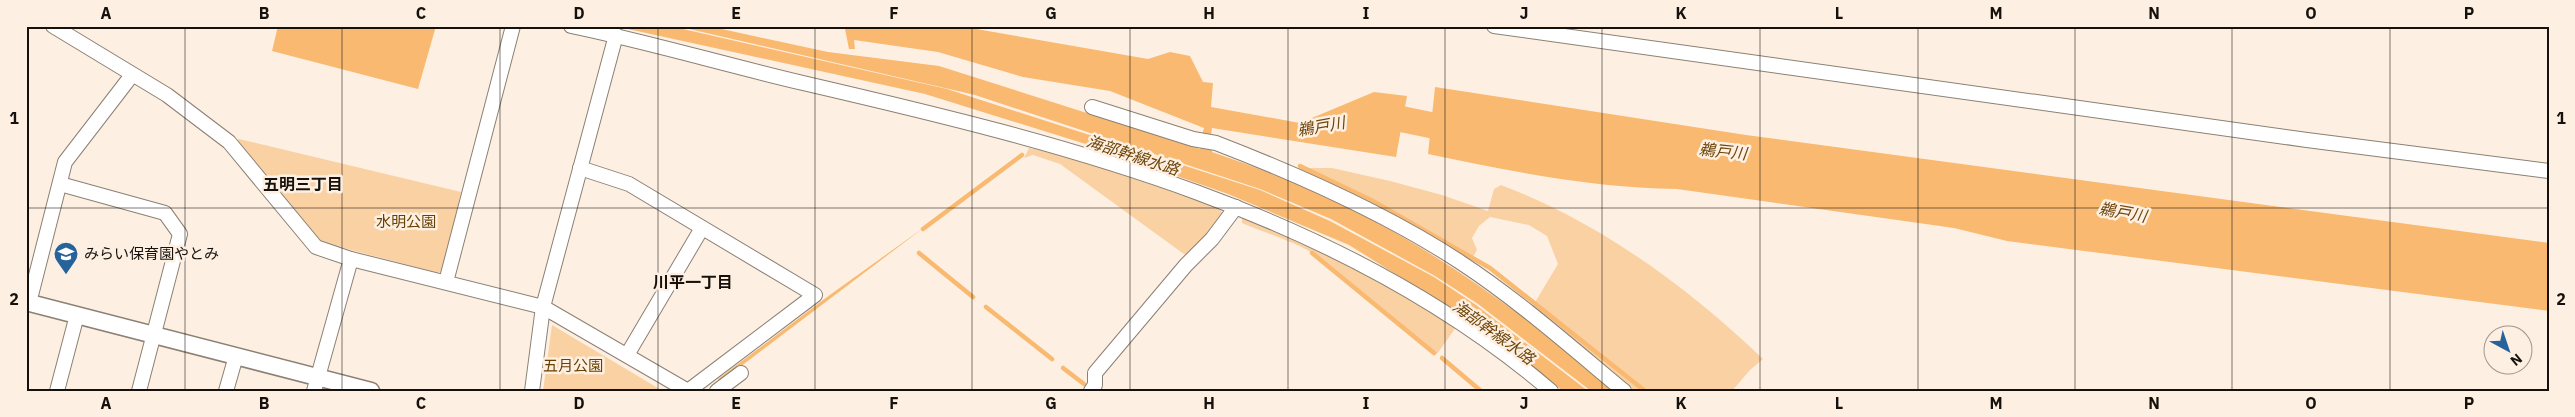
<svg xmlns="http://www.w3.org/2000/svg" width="2575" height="417" font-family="'IBM Plex Sans','Noto Sans JP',sans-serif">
<rect width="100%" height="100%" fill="#fdf0e2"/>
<!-- green -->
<g fill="#fad1a3">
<path d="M239 139 461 192 443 270 438 273 321 242 234 143Z"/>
<path d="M1029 148 1064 155 1217 207 1223 213 1209 237 1188 257 1060 164 1033 155 1024 158Z"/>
<path d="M1292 168H1332L1390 181 1442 195 1488 211 1494 189 1501 185C1599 222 1688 287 1763 359L1750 370 1732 391H1632L1531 309 1558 264 1547 236 1529 225 1490 217 1479 226 1472 238 1477 250 1470 262Z"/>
<path d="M1242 216 1300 239 1385 282 1457 326 1437 354 1334 270C1311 245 1272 236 1242 223Z"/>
<path d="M552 325 663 391H543Z"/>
</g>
<!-- water -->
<g fill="#f9b970">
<path d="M278 26H436L418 89 272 51Z"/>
<path d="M614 26H670L947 89 1260 190 1330 221 1434 277 1476 305 1588 391H1563L1474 323 1349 245 1228 194 1092 146 925 94Z"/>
<path d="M676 26H708L828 52 939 66 1200 149 1202 145 1212 146V152C1244 163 1276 175 1308 188 1421 239 1521 311 1615 391H1591L1478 304 1435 276 1331 219 1260 189 975 95Z"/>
<path d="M836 26H959L1148 59 1170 52 1190 56 1203 82 1213 83 1211 107 1300 123 1374 92 1407 96 1396 157 1212 128 1211 135H1202L1204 128 1110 91 1023 77 938 52 854 40 855 49H849L845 29Z"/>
<path d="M1435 87 1746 135 2549 243V311L2007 241 1954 228 1677 189C1594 188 1509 171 1428 154Z"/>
<path d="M926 226 720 382 718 379 827 297Z"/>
</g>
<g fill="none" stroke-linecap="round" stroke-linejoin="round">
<!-- stream -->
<g stroke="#f9b970" stroke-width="4.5">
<path d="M1300 166 1371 200 1490 268 1645 391"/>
<path d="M923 229 1022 155"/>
<path d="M919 253 973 297"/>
<path d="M1312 253 1434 353"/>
<path d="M986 307 1052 359"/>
<path d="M1442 358 1481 391"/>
<path d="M1063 368 1084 384"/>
</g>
<!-- river -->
<path stroke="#f9b970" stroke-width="26" d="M1367 118 1382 115 1464 132"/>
<defs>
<g id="minor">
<path d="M53 26 167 95 229 142 316 247 351 259 314 391"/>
<path d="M571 26C649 42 726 65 803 83 1066 144 1341 211 1551 391"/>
<path d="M1494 26 2307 140 2549 171"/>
<path d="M1092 107 1193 139 1216 143C1299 175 1385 213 1460 262 1518 300 1571 347 1624 391"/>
<path d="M580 168 629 184 815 295 688 391"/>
<path d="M60 184 165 213 180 234 139 391"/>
<path d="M351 259 543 307 688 391"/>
<path d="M446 282 513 26"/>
<path d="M29 303 65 162 132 75"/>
<path d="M627 355 702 228"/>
<path d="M57 391 77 315"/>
<path d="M226 391 236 356"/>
<path d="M532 391 543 307 616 35"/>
<path d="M717 391 741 373"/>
<path d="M1091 391 1095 385V373L1186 265 1212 239 1236 207"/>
</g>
<path id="tertiary" d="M26 302 371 391"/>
</defs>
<!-- minor casing -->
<use href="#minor" stroke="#8b8074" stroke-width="16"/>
<!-- tertiary casing -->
<use href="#tertiary" stroke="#8b8074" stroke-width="19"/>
<!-- minor -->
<use href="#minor" stroke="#fff" stroke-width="14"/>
<!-- tertiary -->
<use href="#tertiary" stroke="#fff" stroke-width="16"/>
</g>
<!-- grid -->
<path fill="none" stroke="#16110d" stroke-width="1" stroke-opacity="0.55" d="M185 26V391M342 26V391M500 26V391M658 26V391M815 26V391M972 26V391M1130 26V391M1288 26V391M1445 26V391M1602 26V391M1760 26V391M1918 26V391M2075 26V391M2232 26V391M2390 26V391M26 208H2549"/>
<!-- icons -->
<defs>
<symbol id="school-pin" viewBox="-11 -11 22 30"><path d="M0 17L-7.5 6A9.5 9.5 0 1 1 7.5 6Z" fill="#26639a" stroke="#fdf0e2"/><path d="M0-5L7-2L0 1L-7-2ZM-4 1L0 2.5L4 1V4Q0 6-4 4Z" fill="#fff"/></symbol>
</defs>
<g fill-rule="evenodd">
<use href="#school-pin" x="52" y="240" width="28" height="38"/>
</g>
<g text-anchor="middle" stroke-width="5" stroke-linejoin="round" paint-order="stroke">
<!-- park labels -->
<g font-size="15" fill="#684002" stroke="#fdf0e2">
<text x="406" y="227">水明公園</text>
<text x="573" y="371">五月公園</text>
</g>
<!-- poi labels -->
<g font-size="15" fill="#16110d" stroke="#fdf0e2" text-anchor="start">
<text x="84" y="259">みらい保育園やとみ</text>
</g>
<!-- water labels -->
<g font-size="16" font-style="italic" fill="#6e450b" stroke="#fdf0e2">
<text transform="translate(1321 126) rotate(-10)" y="6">鵜戸川</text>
<text transform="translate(1723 151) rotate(6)" y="6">鵜戸川</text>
<text transform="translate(1133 155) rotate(18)" y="6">海部幹線水路</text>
<text transform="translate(2123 212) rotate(10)" y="6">鵜戸川</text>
<text transform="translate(1494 332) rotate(36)" y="6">海部幹線水路</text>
</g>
<!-- neighbourhood labels -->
<g font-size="16" font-weight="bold" fill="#16110d" stroke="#fdf0e2">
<text x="303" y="190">五明三丁目</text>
<text x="693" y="288">川平一丁目</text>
</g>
</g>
<!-- border -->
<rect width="2575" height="417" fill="none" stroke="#fdf0e2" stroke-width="55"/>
<!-- north arrow -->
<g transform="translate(2508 350) rotate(140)"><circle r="24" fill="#fdf0e2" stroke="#a1978d"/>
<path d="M0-4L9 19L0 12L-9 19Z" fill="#26639a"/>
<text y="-8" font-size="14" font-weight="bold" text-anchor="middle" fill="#16110d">N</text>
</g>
<rect x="28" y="28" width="2520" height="362" fill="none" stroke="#16110d" stroke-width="2"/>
<g font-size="16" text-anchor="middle" font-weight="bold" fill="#16110d">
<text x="106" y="19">A</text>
<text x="264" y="19">B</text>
<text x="421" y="19">C</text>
<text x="579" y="19">D</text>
<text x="736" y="19">E</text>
<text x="894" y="19">F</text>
<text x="1051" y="19">G</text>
<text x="1209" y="19">H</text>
<text x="1366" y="19">I</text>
<text x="1524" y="19">J</text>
<text x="1681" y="19">K</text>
<text x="1839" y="19">L</text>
<text x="1996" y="19">M</text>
<text x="2154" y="19">N</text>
<text x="2311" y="19">O</text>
<text x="2469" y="19">P</text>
<text x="14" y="124">1</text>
<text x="2561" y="124">1</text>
<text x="14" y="305">2</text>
<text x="2561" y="305">2</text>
<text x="106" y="409">A</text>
<text x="264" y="409">B</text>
<text x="421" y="409">C</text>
<text x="579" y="409">D</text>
<text x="736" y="409">E</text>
<text x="894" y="409">F</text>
<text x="1051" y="409">G</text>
<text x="1209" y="409">H</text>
<text x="1366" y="409">I</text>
<text x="1524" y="409">J</text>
<text x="1681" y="409">K</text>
<text x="1839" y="409">L</text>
<text x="1996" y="409">M</text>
<text x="2154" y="409">N</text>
<text x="2311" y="409">O</text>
<text x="2469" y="409">P</text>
</g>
</svg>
